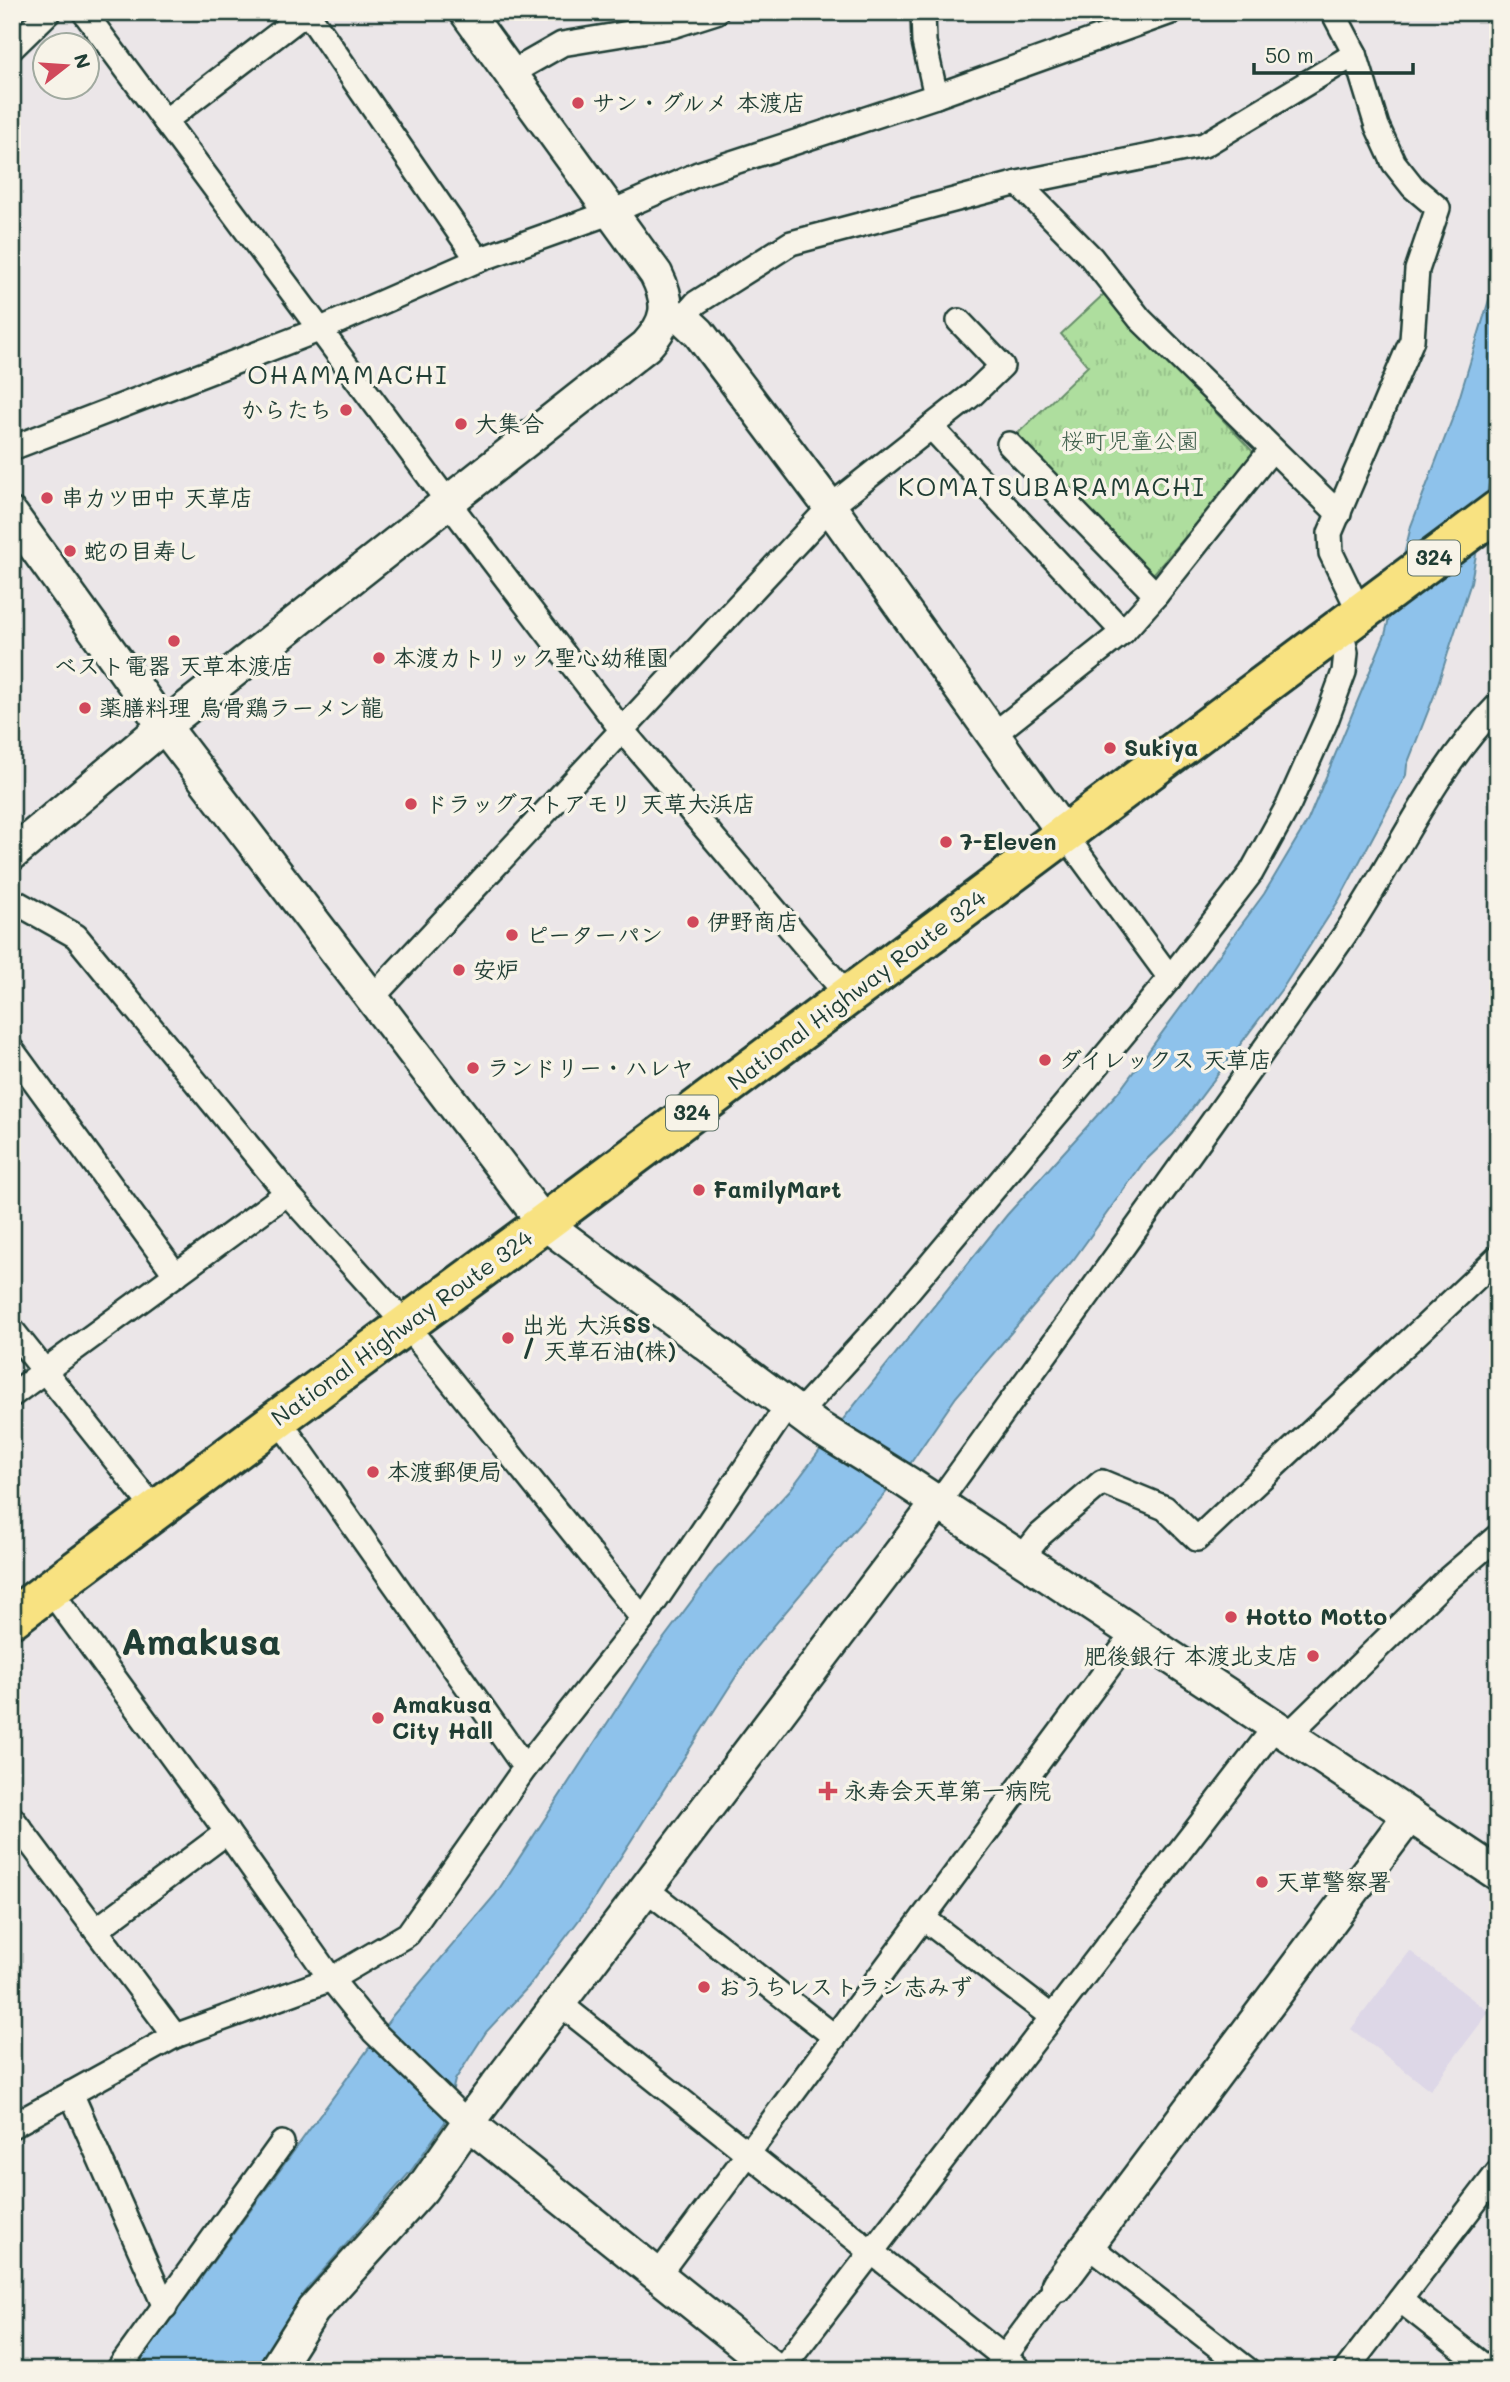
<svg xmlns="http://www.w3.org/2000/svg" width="1510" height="2382" font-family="Mali,'Klee One',sans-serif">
<defs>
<pattern id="grass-tufts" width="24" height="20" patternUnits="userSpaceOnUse" patternTransform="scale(1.75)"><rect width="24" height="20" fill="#aede9e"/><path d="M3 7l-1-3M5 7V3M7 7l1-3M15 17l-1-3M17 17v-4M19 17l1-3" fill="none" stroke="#95bf89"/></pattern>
</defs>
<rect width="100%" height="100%" fill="#ebe6e8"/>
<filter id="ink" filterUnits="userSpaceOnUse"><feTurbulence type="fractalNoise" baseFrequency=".0143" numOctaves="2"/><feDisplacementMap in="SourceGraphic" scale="14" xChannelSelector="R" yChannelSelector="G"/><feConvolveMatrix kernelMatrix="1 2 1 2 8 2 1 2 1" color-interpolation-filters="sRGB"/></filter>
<g filter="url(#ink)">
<!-- built -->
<path fill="#ddd7e7" d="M1410 1951 1489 2012 1430 2090 1351 2029Z"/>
<!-- grass -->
<path fill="url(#grass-tufts)" stroke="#668e69" stroke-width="2" d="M1104 294 1256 455 1149 579 1013 438 1088 366 1061 334Z"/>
<!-- water -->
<path fill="#8ec2eb" stroke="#628da2" stroke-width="2" d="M1498 270V452L1492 467 1471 582 1434 696 1407 765 1406 775 1339 900 1284 986 1173 1134 1143 1163 1074 1259 956 1397 910 1464 751 1653 588 1908 528 1987 486 2032 455 2080 445 2122 411 2171 304 2292 255 2370H134L393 2015 495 1895 655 1650 715 1570 790 1490 844 1418 1007 1215 1120 1090 1264 894 1308 820 1385 635 1411 526 1456 409Z"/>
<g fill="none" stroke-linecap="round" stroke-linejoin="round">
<defs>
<g id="street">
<path d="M84 12 448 502 621 729 848 996"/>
<path d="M307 12 478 260"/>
<path d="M923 12 924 42 936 96"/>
<path d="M1333 12 1355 54 1377 126 1394 163 1413 187 1438 208 1417 270 1412 340 1330 533 1331 553 1360 613"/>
<path d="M12 48 49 12"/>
<path d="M511 73 562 44 672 26 716 12"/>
<path d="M165 121 307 12"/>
<path d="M1018 183 1091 257 1140 319 1339 514"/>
<path d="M683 318 696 303 791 243 1018 183 1204 145 1355 54"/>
<path d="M931 427 973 394 1002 366 959 321"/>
<path d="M1009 444 1156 595"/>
<path d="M12 448 321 329 478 260 612 212 698 174 936 96 1171 12"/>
<path d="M993 735 1123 632 1156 595 1272 449"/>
<path d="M1065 835 1170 978"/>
<path d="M12 900 76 936 287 1193 405 1324 643 1619"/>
<path d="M372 998 830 507 931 427 1123 632"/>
<path d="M12 1050 176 1275"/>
<path d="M12 1330 156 1511"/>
<path d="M12 1395 287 1193"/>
<path d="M799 1413 882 1322 1072 1096 1170 978 1251 873 1289 804 1326 721 1344 672 1346 653 1341 627"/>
<path d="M278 1419 525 1768"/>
<path d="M938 1503C1072 1317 1208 1131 1339 943 1394 864 1430 774 1498 705"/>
<path d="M1021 1559 1040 1535 1102 1482 1165 1508 1197 1539C1296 1444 1399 1353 1498 1257"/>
<path d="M50 1590 227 1832 331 1979 374 2032 468 2123"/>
<path d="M1288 1735 1449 1578 1498 1536"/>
<path d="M12 1818 175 2036"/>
<path d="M646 1889 835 2037"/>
<path d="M923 1918 1052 2017"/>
<path d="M96 1930 227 1832"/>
<path d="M559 2003 1020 2370"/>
<path d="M71 2093 165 2307"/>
<path d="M12 2126 175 2036 331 1979 408 1934 525 1768 643 1619 788 1405"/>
<path d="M1088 2245 1248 2370"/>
<path d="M658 2275 1134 1633"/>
<path d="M1400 2300 1489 2370"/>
<path d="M118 2370 282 2143"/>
<path d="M781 2370 1275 1727"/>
<path d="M995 2370 1058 2285"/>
<path d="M1346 2370 1498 2172"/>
</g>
<g id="secondary">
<path d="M666 314 683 318 699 333 830 507 1065 835"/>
<path d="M12 515 164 726 544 1223 816 1426 908 1483 1498 1874"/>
<path d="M12 854 164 726 646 346C669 321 671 304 656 274L466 12"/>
<path d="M468 2123 776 2370"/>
<path d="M1058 2285 1409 1816"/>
<path d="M275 2370 313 2310 422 2189 468 2123 938 1503"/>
</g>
<path id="highway" d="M12 1618 278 1419 544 1223 1498 510"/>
</defs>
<!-- street casing -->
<use href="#street" stroke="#1f3d34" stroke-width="28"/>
<!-- secondary casing -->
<use href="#secondary" stroke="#1f3d34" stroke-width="37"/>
<!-- highway casing -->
<use href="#highway" stroke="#1f3d34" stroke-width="44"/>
<!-- street -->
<use href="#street" stroke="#f7f3e8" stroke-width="23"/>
<!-- secondary -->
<use href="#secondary" stroke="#f7f3e8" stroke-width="32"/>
<!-- highway -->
<use href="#highway" stroke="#f8e281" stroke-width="38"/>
</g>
</g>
<!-- markers -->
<g fill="#d1495b" stroke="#f7f3e8" stroke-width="2.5">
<circle cx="578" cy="103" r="7"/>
<circle cx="346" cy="410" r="7"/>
<circle cx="461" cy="424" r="7"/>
<circle cx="47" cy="498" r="7"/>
<circle cx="70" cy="551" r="7"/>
<circle cx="174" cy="641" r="7"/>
<circle cx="379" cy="658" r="7"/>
<circle cx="85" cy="708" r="7"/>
<circle cx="1110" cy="748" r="7"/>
<circle cx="411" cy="804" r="7"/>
<circle cx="946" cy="842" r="7"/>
<circle cx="693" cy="922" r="7"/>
<circle cx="512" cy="935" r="7"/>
<circle cx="459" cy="970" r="7"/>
<circle cx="1045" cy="1060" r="7"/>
<circle cx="473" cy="1068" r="7"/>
<circle cx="699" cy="1190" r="7"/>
<circle cx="508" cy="1338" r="7"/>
<circle cx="373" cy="1472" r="7"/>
<circle cx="1231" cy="1617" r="7"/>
<circle cx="1313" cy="1656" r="7"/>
<circle cx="378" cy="1718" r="7"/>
<path d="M824.5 1780.5h7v7h7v7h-7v7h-7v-7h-7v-7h7z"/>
<circle cx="1262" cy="1882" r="7"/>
<circle cx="704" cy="1987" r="7"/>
</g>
<g text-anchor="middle" stroke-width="7" stroke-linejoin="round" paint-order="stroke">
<!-- shield labels -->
<g fill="#f7f3e8" stroke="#60746a" stroke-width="2">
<rect x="1408" y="540.5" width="52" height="35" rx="5"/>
<rect x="666" y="1095.5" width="52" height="35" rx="5"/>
</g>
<g font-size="21" font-weight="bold" fill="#1f3d34">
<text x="1434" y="565">324</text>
<text x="692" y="1120">324</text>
</g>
<!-- poi labels -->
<g font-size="23" font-weight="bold" fill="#1f3d34" stroke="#f7f3e8" text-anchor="start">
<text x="592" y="111">サン・グルメ 本渡店</text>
<text x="332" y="418" text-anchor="end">からたち</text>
<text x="475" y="432">大集合</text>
<text x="61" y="506">串カツ田中 天草店</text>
<text x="84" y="559">蛇の目寿し</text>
<text x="393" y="666">本渡カトリック聖心幼稚園</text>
<text x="174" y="674" text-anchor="middle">ベスト電器 天草本渡店</text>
<text x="99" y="716">薬膳料理 烏骨鶏ラーメン龍</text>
<text x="1124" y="756">Sukiya</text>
<text x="425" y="812">ドラッグストアモリ 天草大浜店</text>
<text x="960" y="850">7-Eleven</text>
<text x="707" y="930">伊野商店</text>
<text x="526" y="943">ピーターパン</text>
<text x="473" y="978">安炉</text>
<text x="1059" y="1068">ダイレックス 天草店</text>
<text x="487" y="1076">ランドリー・ハレヤ</text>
<text x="713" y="1198">FamilyMart</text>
<text x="522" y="1333">出光 大浜SS<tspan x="522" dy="26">/ 天草石油(株)</tspan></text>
<text x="387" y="1480">本渡郵便局</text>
<text x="1245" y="1625">Hotto Motto</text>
<text x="1299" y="1664" text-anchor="end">肥後銀行 本渡北支店</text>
<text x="392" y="1713">Amakusa<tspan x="392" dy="26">City Hall</tspan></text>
<text x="844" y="1799">永寿会天草第一病院</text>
<text x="1276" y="1890">天草警察署</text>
<text x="718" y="1995">おうちレストラン志みず</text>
</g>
<!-- park labels -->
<g font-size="23" fill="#3c5d49" stroke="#f7f3e8">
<text x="1130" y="449">桜町児童公園</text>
</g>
<!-- street labels -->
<g font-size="23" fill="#1f3d34" stroke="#f7f3e8">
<text transform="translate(857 990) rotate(-37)" y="8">National Highway Route 324</text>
<text transform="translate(402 1328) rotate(-36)" y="8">National Highway Route 324</text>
</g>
<!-- quarter labels -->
<g font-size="26" letter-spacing="2" fill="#1f3d34" stroke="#f7f3e8">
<text x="348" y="384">OHAMAMACHI</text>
<text x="1052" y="496">KOMATSUBARAMACHI</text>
</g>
<!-- town labels -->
<g font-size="37" font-weight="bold" fill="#1f3d34" stroke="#f7f3e8">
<text x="201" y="1655">Amakusa</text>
</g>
</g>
<!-- margin -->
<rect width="1510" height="2382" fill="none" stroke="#f7f3e8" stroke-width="42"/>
<rect x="21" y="21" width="1468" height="2340" fill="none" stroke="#1f3d34" stroke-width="2.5" filter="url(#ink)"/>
<!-- north arrow -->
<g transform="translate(66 66) rotate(73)"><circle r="33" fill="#f7f3e8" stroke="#a1aaa0" stroke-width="2"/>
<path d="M0-5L12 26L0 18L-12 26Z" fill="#d1495b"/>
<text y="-10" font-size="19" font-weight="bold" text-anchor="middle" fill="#1f3d34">N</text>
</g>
<!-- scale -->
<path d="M1254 63v10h159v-10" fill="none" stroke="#1f3d34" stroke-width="3.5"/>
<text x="1265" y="63" font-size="21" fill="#1f3d34" stroke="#f7f3e8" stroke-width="5" paint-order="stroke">50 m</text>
</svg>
